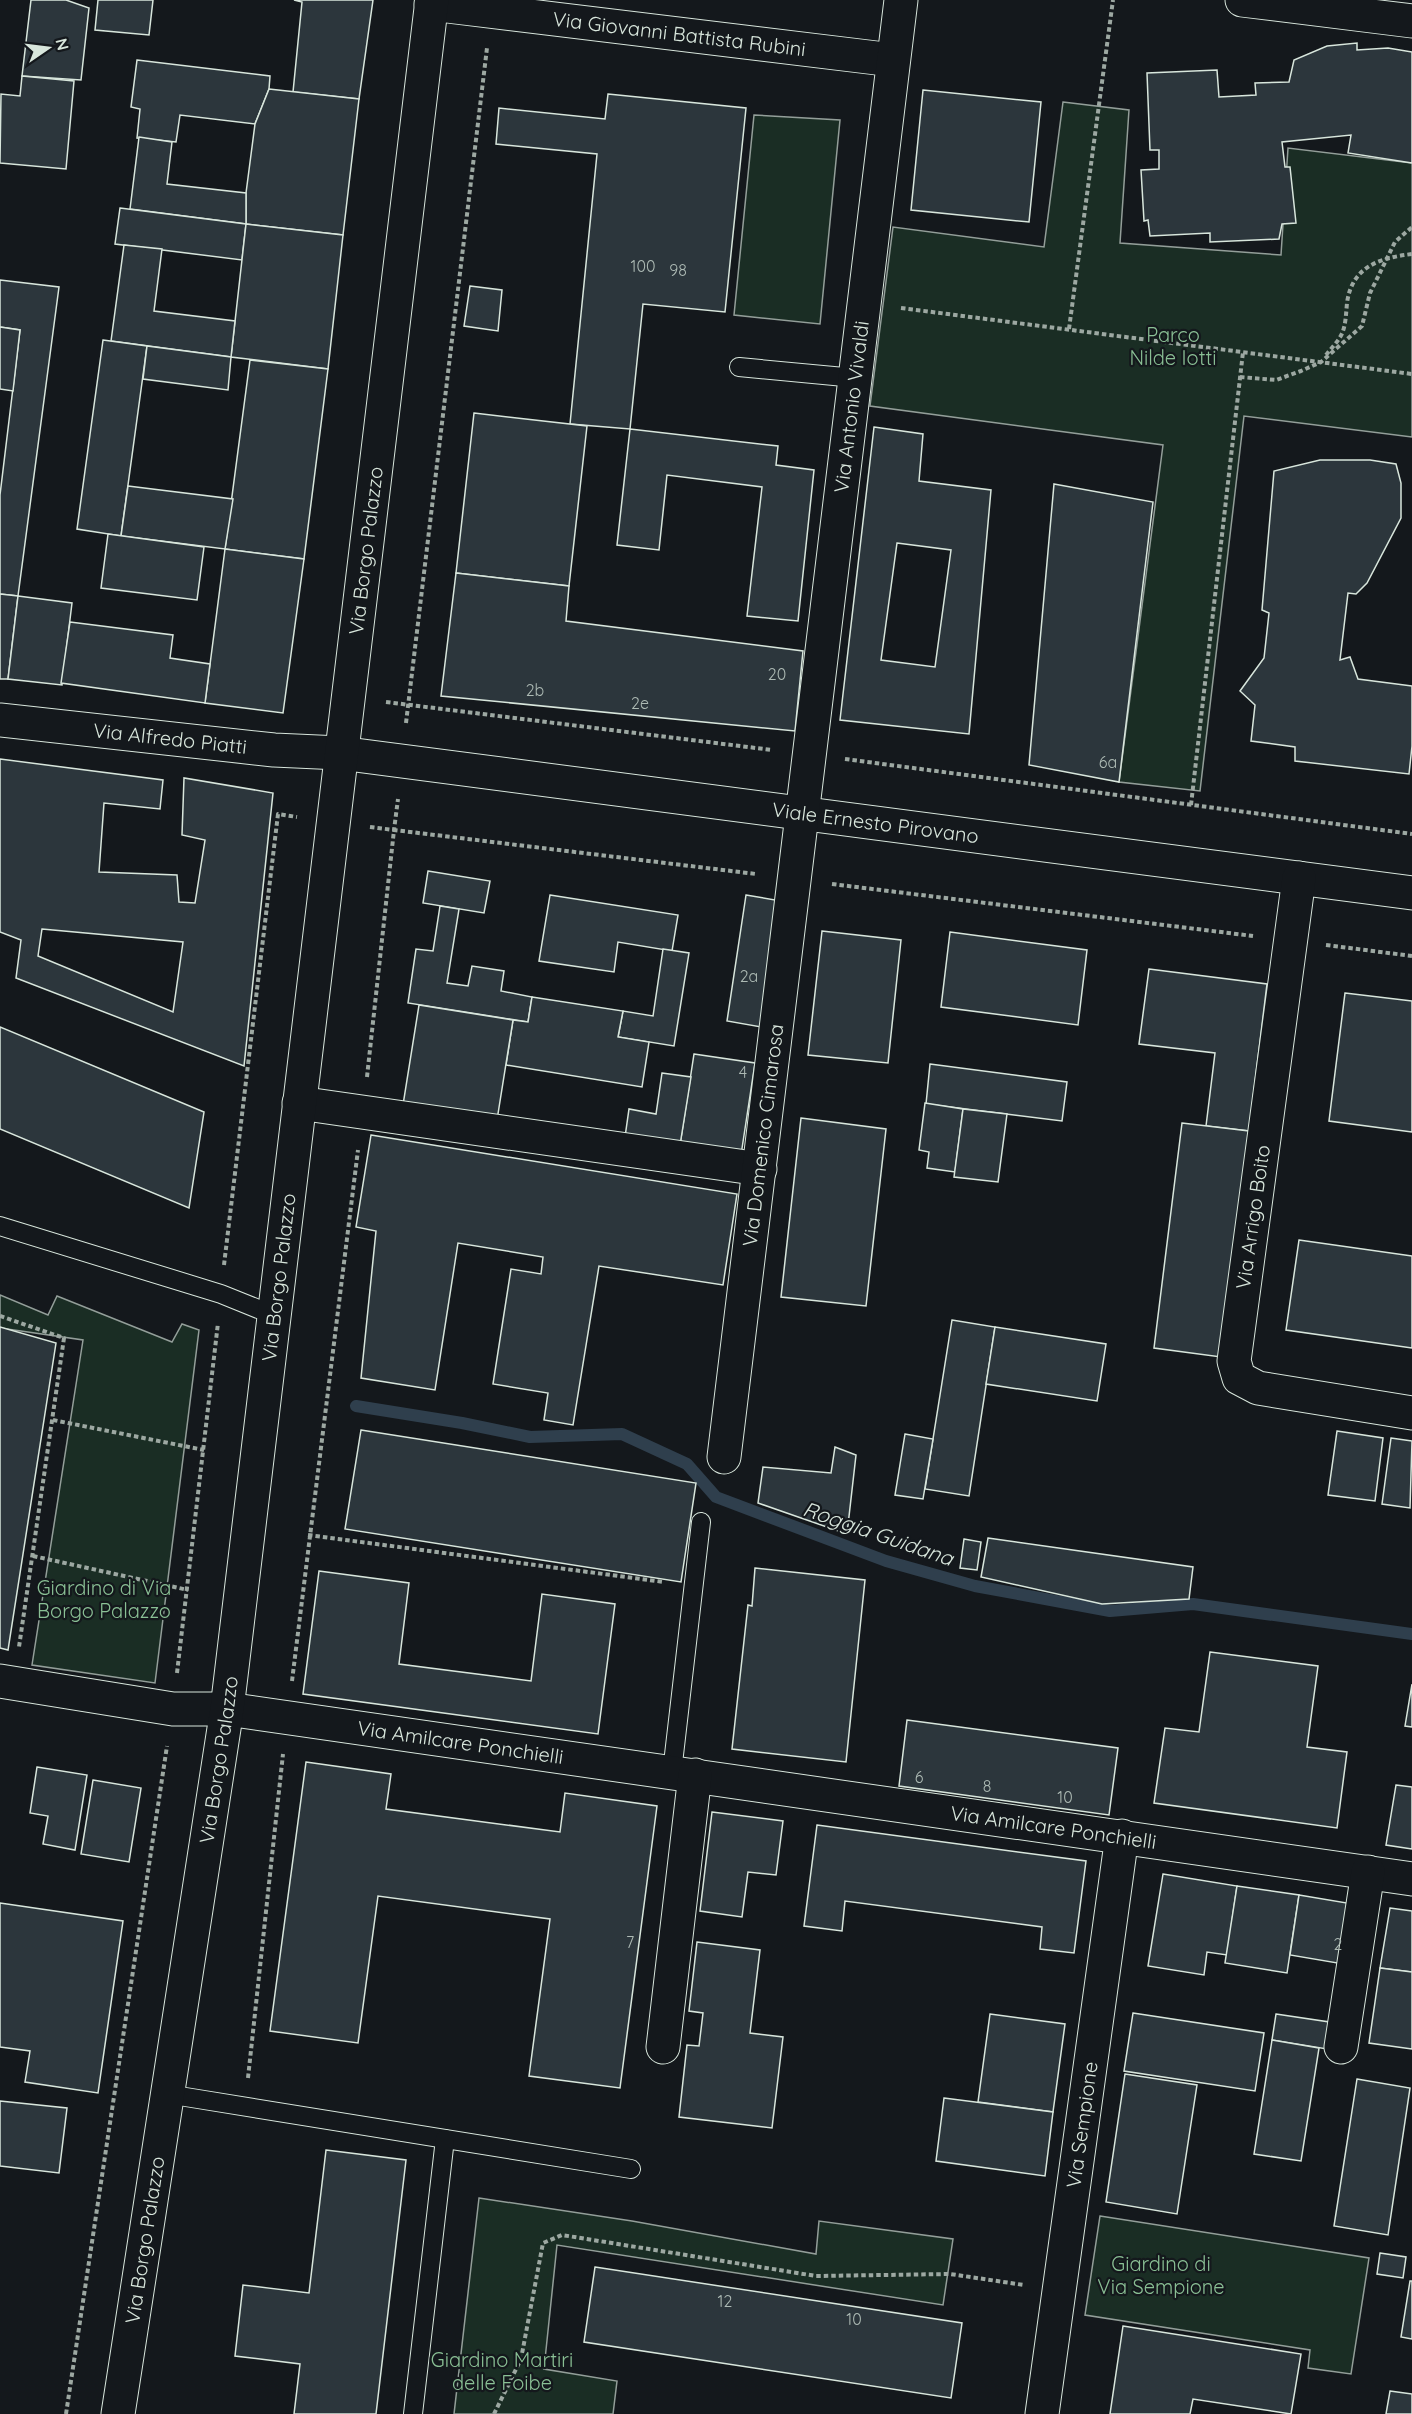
<svg xmlns="http://www.w3.org/2000/svg" width="1412" height="2414" font-family="Quicksand,sans-serif">
<rect width="100%" height="100%" fill="#14181c"/>
<!-- green -->
<g fill="#1a2d24" stroke="#939e99" stroke-width="1.5">
<path d="M1063 102 1129 110 1120 243 1281 255 1288 148 1412 163V437L1244 416 1200 791 1119 782 1163 445 870 406 893 227 1044 247Z"/>
<path d="M754 115 840 120 820 324 734 315Z"/>
<path d="M0 1295 48 1315 57 1296 172 1342 182 1324 199 1330 155 1683 32 1665 83 1340 0 1328Z"/>
<path d="M479 2198 632 2221 816 2254 819 2221 953 2239 943 2305 557 2245 544 2369 617 2381 613 2414H454Z"/>
<path d="M1100 2216 1369 2258 1351 2374 1308 2368 1310 2350 1085 2315Z"/>
</g>
<g fill="none" stroke-linecap="round" stroke-linejoin="round">
<!-- stream -->
<path stroke="#2f3f4d" stroke-width="12" d="M356 1406 462 1423 530 1437 622 1434 687 1464 716 1497 886 1561 975 1586 1110 1611 1193 1604 1412 1634"/>
</g>
<!-- building -->
<g fill="#2c363c" stroke="#d8e6dc" stroke-width="1.5" fill-rule="evenodd">
<path d="M31 0H66L89 8 81 80 22 76Z"/>
<path d="M98 0H153L149 35 95 30Z"/>
<path d="M294 0H373L359 99 293 92 302 2Z"/>
<path d="M1357 43V50L1388 48 1412 52V163L1348 153 1351 135 1282 142 1285 167H1290L1296 223 1282 224 1279 239 1210 242V233L1150 236 1148 220 1144 221 1141 170 1159 169V150H1150L1147 73 1217 70 1219 97 1256 95 1255 83 1289 82 1294 60 1327 46Z"/>
<path d="M137 60 270 76 269 89 255 124 180 115 176 142 137 138 140 109 131 107Z"/>
<path d="M22 76 74 81 66 169 0 163 1 94 20 96Z"/>
<path d="M269 89 359 99 343 235 246 224V193L255 124Z"/>
<path d="M923 90 1041 102 1029 222 911 210Z"/>
<path d="M608 94 746 108 725 312 643 304 630 429 570 424 597 154 496 144 499 108 605 119Z"/>
<path d="M139 137 172 142 167 184 246 193V224L130 209Z"/>
<path d="M120 208 246 224 242 260 115 244Z"/>
<path d="M246 224 343 235 328 369 231 357Z"/>
<path d="M124 245 162 249 154 311 235 321 231 357 111 341Z"/>
<path d="M0 280 59 287 18 596 0 594V495L20 330 0 327Z"/>
<path d="M470 286 502 290 498 331 464 326Z"/>
<path d="M0 327 20 330 13 391 0 389Z"/>
<path d="M103 340 147 346 121 536 77 529Z"/>
<path d="M147 346 231 357 228 390 143 379Z"/>
<path d="M250 360 328 369 304 559 225 549Z"/>
<path d="M474 413 587 426 569 586 456 573Z"/>
<path d="M874 427 923 434 919 481 991 490 969 734 840 720ZM897 543 951 550 935 667 881 660Z"/>
<path d="M630 429 778 446 776 465 814 470 798 621 747 616 762 487 667 475 659 550 617 545Z"/>
<path d="M1320 460H1370L1396 464 1401 483V518L1367 583 1356 594 1348 593 1340 660 1350 657 1358 679 1412 686V746L1409 774 1295 761V747L1251 741 1255 705 1240 691 1264 658 1269 613 1262 610 1274 471Z"/>
<path d="M1054 484 1153 502 1119 782 1029 765Z"/>
<path d="M128 486 233 499 225 549 121 536Z"/>
<path d="M108 534 204 547 197 600 101 588Z"/>
<path d="M225 549 304 559 283 713 205 703Z"/>
<path d="M456 573 569 586 566 621 803 651 795 731 441 696Z"/>
<path d="M0 594 18 596 8 679H0Z"/>
<path d="M18 596 72 603 62 685 8 679Z"/>
<path d="M70 622 173 635 170 658 210 664 205 703 61 683Z"/>
<path d="M0 759 163 780 160 809 104 803 99 872 177 875 179 902 195 903 205 840 182 835 184 778 273 793 244 1066 16 978 21 940 0 932ZM42 929 183 942 173 1012 38 956Z"/>
<path d="M428 871 490 881 484 913 423 903Z"/>
<path d="M550 895 678 915 672 951 618 942 614 972 539 961Z"/>
<path d="M746 895 781 901 761 1027 727 1021Z"/>
<path d="M440 906 459 909 447 983 468 986 472 966 504 971 501 991 532 997 528 1022 408 1003 416 949 433 951Z"/>
<path d="M822 931 901 940 888 1063 808 1055Z"/>
<path d="M950 932 1087 950 1078 1025 941 1007Z"/>
<path d="M663 949 689 953 674 1046 618 1037 623 1011 653 1016Z"/>
<path d="M1149 969 1267 984 1249 1131 1206 1126 1215 1053 1139 1044Z"/>
<path d="M1345 993 1412 1001V1132L1329 1121Z"/>
<path d="M532 997 623 1011 618 1037 649 1042 642 1087 506 1065 513 1020 528 1022Z"/>
<path d="M419 1005 513 1020 497 1120 403 1105Z"/>
<path d="M0 1027 204 1112 189 1208 0 1129Z"/>
<path d="M694 1054 755 1063 741 1155 680 1145Z"/>
<path d="M930 1064 1067 1082 1062 1121 926 1104Z"/>
<path d="M662 1073 691 1077 680 1145 625 1137 629 1109 656 1114Z"/>
<path d="M925 1103 963 1109 955 1172 927 1168 929 1152 919 1150Z"/>
<path d="M963 1109 1007 1114 998 1182 954 1177Z"/>
<path d="M801 1118 886 1129 866 1306 781 1297Z"/>
<path d="M1182 1123 1249 1131 1221 1357 1154 1348Z"/>
<path d="M371 1135 737 1194 723 1285 599 1266 573 1425 544 1420 548 1393 493 1384 511 1269 541 1274 543 1257 458 1243 435 1390 361 1378 376 1231 356 1227Z"/>
<path d="M1299 1240 1412 1256V1348L1286 1330Z"/>
<path d="M952 1320 995 1327 969 1496 925 1489Z"/>
<path d="M0 1327 56 1343 8 1650 0 1648Z"/>
<path d="M995 1327 1106 1344 1097 1401 986 1384Z"/>
<path d="M361 1430 696 1483 681 1582 345 1529Z"/>
<path d="M1337 1431 1383 1438 1375 1501 1328 1495Z"/>
<path d="M905 1434 933 1439 923 1499 895 1495Z"/>
<path d="M1391 1438 1412 1441 1410 1508 1382 1504Z"/>
<path d="M835 1447 856 1455 847 1534 758 1503 763 1467 831 1473Z"/>
<path d="M988 1538 1193 1567 1189 1599 1102 1604 981 1577Z"/>
<path d="M964 1539 981 1542 977 1570 960 1568Z"/>
<path d="M755 1568 865 1580 846 1762 732 1749 748 1605 752 1606Z"/>
<path d="M319 1571 409 1583 399 1664 531 1681 542 1594 615 1604 598 1734 303 1694Z"/>
<path d="M1210 1652 1318 1666 1307 1747 1347 1752 1337 1828 1154 1803 1165 1728 1199 1732Z"/>
<path d="M1412 1684V1727L1405 1726Z"/>
<path d="M907 1720 1118 1748 1109 1815 899 1786Z"/>
<path d="M306 1762 391 1774 386 1809 560 1832 565 1793 657 1806 620 2088 529 2076 550 1919 378 1896 358 2043 270 2031Z"/>
<path d="M37 1767 87 1775 75 1850 43 1844 48 1816 30 1813Z"/>
<path d="M93 1780 141 1788 129 1862 81 1854Z"/>
<path d="M1396 1785 1412 1787V1849L1386 1845Z"/>
<path d="M712 1812 783 1821 776 1875 748 1872 742 1917 700 1911Z"/>
<path d="M817 1825 1086 1861 1074 1953 1040 1949 1042 1927 845 1901 842 1931 804 1926Z"/>
<path d="M1163 1874 1237 1886 1227 1955 1207 1952 1204 1975 1148 1966Z"/>
<path d="M1237 1886 1299 1895 1287 1973 1225 1963Z"/>
<path d="M1299 1895 1359 1905 1349 1965 1290 1955Z"/>
<path d="M0 1903 123 1921 98 2093 25 2082 30 2051 0 2047Z"/>
<path d="M1390 1908 1412 1911V1972L1380 1968Z"/>
<path d="M697 1942 760 1950 750 2033 783 2037 772 2128 679 2117 687 2045 699 2046 703 2013 689 2011Z"/>
<path d="M1380 1968 1412 1972V2049L1369 2043Z"/>
<path d="M1133 2013 1264 2033 1255 2091 1124 2071Z"/>
<path d="M990 2014 1065 2024 1053 2112 978 2102Z"/>
<path d="M1276 2014 1336 2023 1333 2050 1272 2040Z"/>
<path d="M1272 2040 1319 2048 1301 2161 1254 2154Z"/>
<path d="M1125 2074 1197 2085 1177 2214 1106 2202Z"/>
<path d="M1357 2079 1410 2088 1388 2235 1334 2226Z"/>
<path d="M944 2098 1053 2112 1045 2176 936 2161Z"/>
<path d="M0 2101 67 2108 59 2173 0 2166Z"/>
<path d="M326 2150 406 2160 376 2414H294L300 2364 235 2356 243 2285 309 2293Z"/>
<path d="M1380 2253 1406 2257 1403 2278 1377 2274Z"/>
<path d="M595 2267 962 2323 951 2398 584 2342Z"/>
<path d="M1410 2281H1412V2339L1401 2337Z"/>
<path d="M1123 2326 1301 2354 1291 2414 1193 2399 1190 2414H1110Z"/>
<path d="M1390 2391 1412 2394V2414H1386Z"/>
</g>
<g fill="none" stroke-linecap="round" stroke-linejoin="round">
<defs>
<g id="lane">
<path d="M739 367 855 378"/>
<path d="M0 1226 221 1294 273 1315"/>
<path d="M672 1772 701 1522"/>
<path d="M167 2094 631 2169"/>
<path d="M413 2414 445 2139"/>
</g>
<g id="street">
<path d="M1242 0 1412 21"/>
<path id="s1" d="M431 4 893 60"/>
<path id="s2" d="M340 753 1412 893"/>
<path d="M1299 878 1234 1361 1239 1378 1258 1388 1412 1413"/>
<path d="M299 1103 760 1169"/>
<path id="s3" d="M724 1457 901 0"/>
<path id="s4" d="M0 1681 173 1709H227L1412 1879"/>
<path d="M663 2047 695 1775"/>
<path d="M1341 2047 1368 1872"/>
<path id="s5" d="M1042 2414 1122 1836"/>
</g>
<g id="secondary">
<path id="s6" d="M0 720 274 750 340 753"/>
<path id="s7" d="M118 2414 227 1709 432 0"/>
</g>
</defs>
<!-- lane casing -->
<use href="#lane" stroke="#d8e6dc" stroke-width="20"/>
<!-- street casing -->
<use href="#street" stroke="#d8e6dc" stroke-width="35"/>
<!-- secondary casing -->
<use href="#secondary" stroke="#d8e6dc" stroke-width="35"/>
<!-- path -->
<g stroke="#9da8a2" stroke-width="4" stroke-dasharray="4.5 3" stroke-linecap="butt">
<path d="M901 308 1412 374"/>
<path d="M1069 329 1113 0"/>
<path d="M1326 355C1332 347 1340 340 1343 331 1346 322 1346 313 1347 303 1352 266 1380 258 1412 254"/>
<path d="M1240 377 1276 380 1301 371 1321 362 1362 326 1370 293 1395 242 1412 227"/>
<path d="M386 702 772 750"/>
<path d="M406 723 487 48"/>
<path d="M845 759 1412 834"/>
<path d="M1191 805 1243 352"/>
<path d="M370 827 394 830 398 799"/>
<path d="M832 884 1253 936"/>
<path d="M1326 945 1412 956"/>
<path d="M367 1077 394 830 756 874"/>
<path d="M224 1265 278 814 297 817"/>
<path d="M0 1316 64 1338 19 1647"/>
<path d="M53 1420 204 1450"/>
<path d="M308 1535 664 1582"/>
<path d="M33 1556 188 1590"/>
<path d="M177 1673 218 1323"/>
<path d="M292 1681 358 1150"/>
<path d="M248 2078 283 1754"/>
<path d="M66 2414 167 1746"/>
<path d="M494 2414 521 2359 543 2243 562 2235 816 2276 950 2274 1024 2285"/>
</g>
<!-- lane -->
<use href="#lane" stroke="#14181c" stroke-width="18"/>
<!-- street -->
<use href="#street" stroke="#14181c" stroke-width="33"/>
<!-- secondary -->
<use href="#secondary" stroke="#14181c" stroke-width="33"/>
</g>
<g text-anchor="middle" stroke-width="4.5" stroke-linejoin="round" paint-order="stroke">
<!-- number labels -->
<g font-size="16" fill="#adbab4">
<text x="643" y="272">100</text>
<text x="678" y="276">98</text>
<text x="777" y="680">20</text>
<text x="535" y="696">2b</text>
<text x="640" y="709">2e</text>
<text x="1108" y="768">6a</text>
<text x="749" y="982">2a</text>
<text x="743" y="1078">4</text>
<text x="919" y="1783">6</text>
<text x="987" y="1792">8</text>
<text x="1065" y="1803">10</text>
<text x="630" y="1948">7</text>
<text x="1338" y="1950">2</text>
<text x="725" y="2307">12</text>
<text x="854" y="2325">10</text>
</g>
<!-- street labels -->
<g font-size="20" fill="#d8e6dc" stroke="#14181c">
<text dy="7" stroke="none"><textPath href="#s1" startOffset="250">Via Giovanni Battista Rubini</textPath></text>
<text dy="7" stroke="none"><textPath href="#s3" startOffset="1058">Via Antonio Vivaldi</textPath></text>
<text dy="7" stroke="none"><textPath href="#s7" startOffset="1880">Via Borgo Palazzo</textPath></text>
<text dy="7" stroke="none"><textPath href="#s6" startOffset="171">Via Alfredo Piatti</textPath></text>
<text dy="7" stroke="none"><textPath href="#s2" startOffset="540">Viale Ernesto Pirovano</textPath></text>
<text dy="7" stroke="none"><textPath href="#s3" startOffset="324">Via Domenico Cimarosa</textPath></text>
<text transform="translate(1253 1217) rotate(-82)" y="7">Via Arrigo Boito</text>
<text dy="7" stroke="none"><textPath href="#s7" startOffset="1148">Via Borgo Palazzo</textPath></text>
<text dy="7" stroke="none"><textPath href="#s4" startOffset="465">Via Amilcare Ponchielli</textPath></text>
<text dy="7" stroke="none"><textPath href="#s7" startOffset="662">Via Borgo Palazzo</textPath></text>
<text dy="7" stroke="none"><textPath href="#s4" startOffset="1064">Via Amilcare Ponchielli</textPath></text>
<text dy="7" stroke="none"><textPath href="#s5" startOffset="292">Via Sempione</textPath></text>
<text dy="7" stroke="none"><textPath href="#s7" startOffset="176">Via Borgo Palazzo</textPath></text>
</g>
<!-- park labels -->
<g font-size="20" fill="#8ac095" stroke="#14181c">
<text x="1173" y="342">Parco<tspan x="1173" dy="23">Nilde Iotti</tspan></text>
<text x="104" y="1595">Giardino di Via<tspan x="104" dy="23">Borgo Palazzo</tspan></text>
<text x="1161" y="2271">Giardino di<tspan x="1161" dy="23">Via Sempione</tspan></text>
<text x="502" y="2367">Giardino Martiri<tspan x="502" dy="23">delle Foibe</tspan></text>
</g>
<!-- water labels -->
<g font-size="21" font-style="italic" fill="#d8e6dc" stroke="#14181c">
<text transform="translate(878 1534) rotate(19)" y="7">Roggia Guidana</text>
</g>
</g>
<!-- north arrow -->
<g transform="translate(48 48) rotate(76)" stroke="#14181c" stroke-width="4.5" paint-order="stroke">
<path d="M0-4.5L10 22L0 15L-10 22Z" fill="#d8e6dc"/>
<text y="-9" font-size="16" font-weight="bold" text-anchor="middle" fill="#d8e6dc">N</text>
</g>
</svg>
